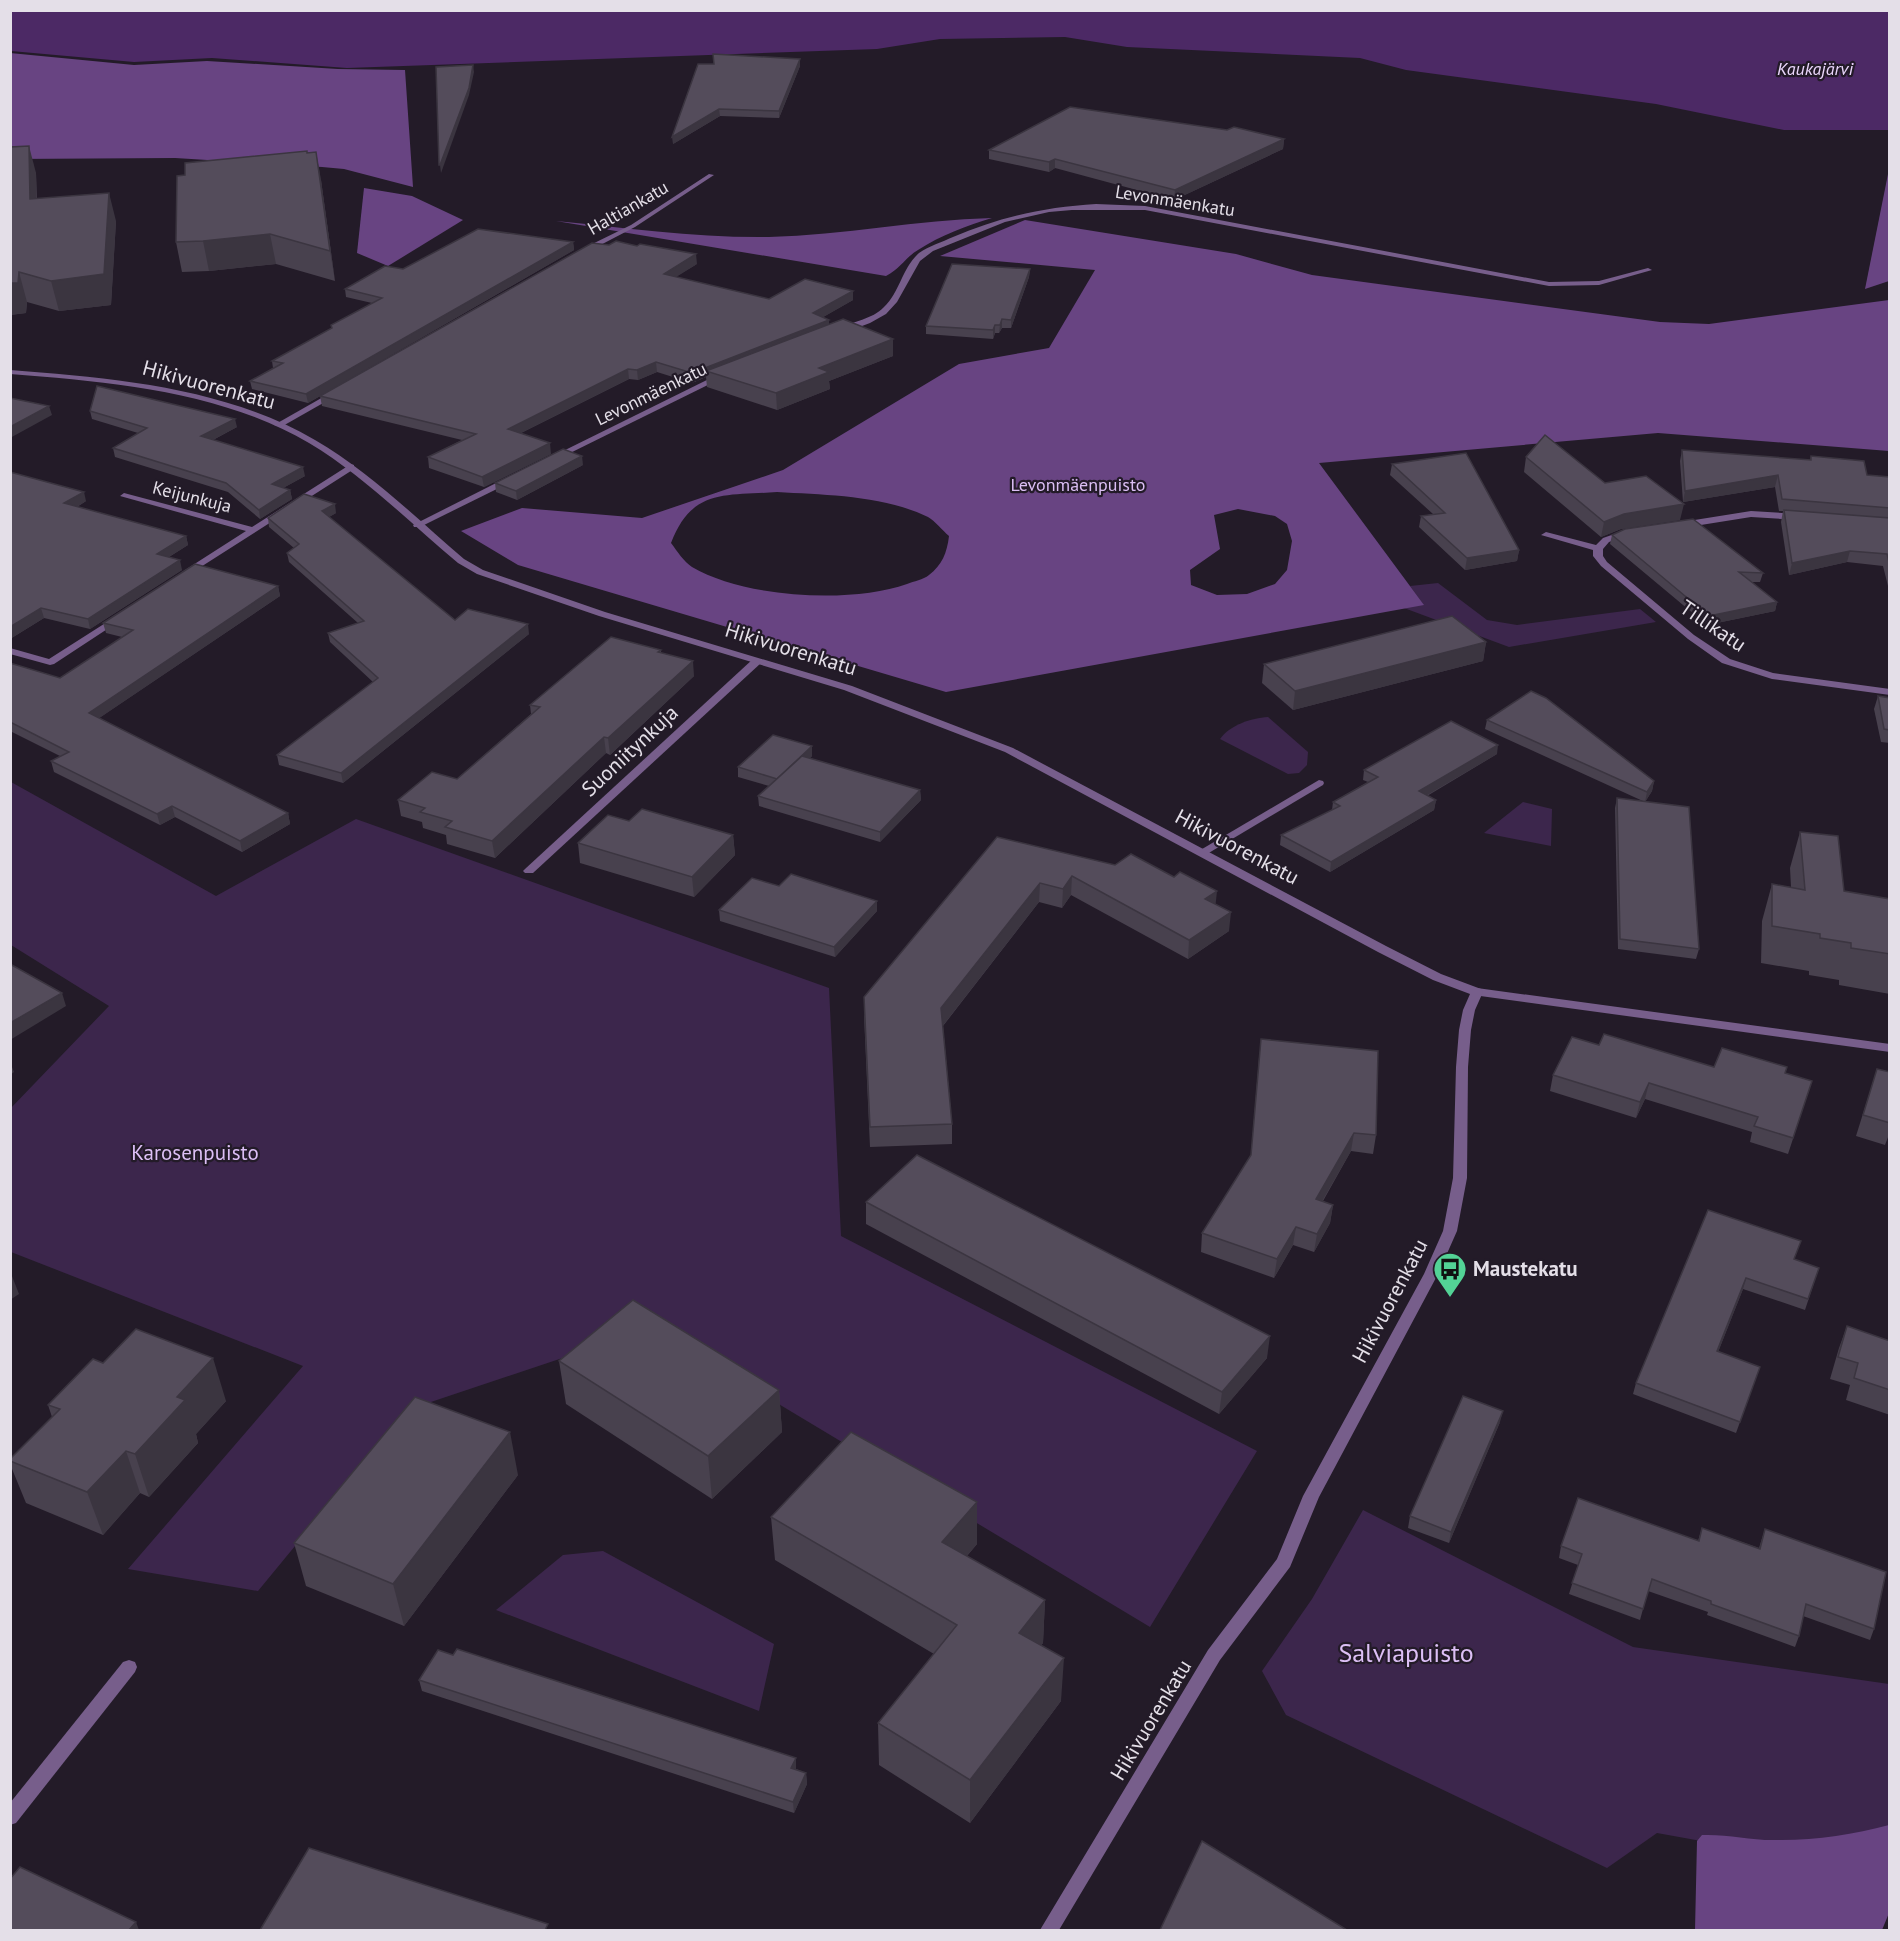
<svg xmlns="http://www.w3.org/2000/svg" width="1900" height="1941" font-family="'PT Sans',sans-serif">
<rect width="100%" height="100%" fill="#231b28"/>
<!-- green -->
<g fill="#3c264c">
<path d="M1438 583 1487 620 1517 625 1640 609 1656 622 1509 647 1404 608 1423 604 1410 586Z"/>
<path d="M1268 717 1308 752 1307 765 1299 773 1288 774 1220 739C1230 725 1251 718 1268 717Z"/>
<path d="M11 782 216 896 356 819 829 988 841 1236 1257 1451 1150 1627 652 1328 407 1410 258 1591 128 1569 303 1366 11 1252 10 1109 109 1006 11 945Z"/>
<path d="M1523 802 1552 809 1551 846 1484 833Z"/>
<path d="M1363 1510 1633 1647 1889 1684V1875L1657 1833 1607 1868 1286 1715 1262 1671 1312 1599Z"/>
<path d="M603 1551 774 1644 759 1711 496 1610 563 1555Z"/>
</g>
<!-- forest -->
<g fill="#684482" fill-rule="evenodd">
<path d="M10 53 134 65 207 61 338 69 405 70 413 187 344 169 322 167 175 158 11 159Z"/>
<path d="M1889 169V281L1865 289Z"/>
<path d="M364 188 412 196 463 220 388 266 357 253Z"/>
<path d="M992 218C966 226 941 235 918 250 906 257 901 268 886 276L556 221C626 228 698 238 769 237 844 235 917 220 992 218Z"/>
<path d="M1025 220 1236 254 1312 275 1660 322 1709 324 1889 300V451L1658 433 1319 463 1424 605 946 692 518 565 461 531 522 508 642 518 783 470 959 364 1049 348 1095 270 940 256ZM777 492C826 495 882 495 928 517 935 521 942 530 949 536 947 553 942 565 929 575 923 580 914 581 907 584 851 604 745 598 692 567 684 562 677 551 671 543 692 488 726 496 777 492ZM1238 509 1275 516 1287 524 1292 541 1287 570 1275 584 1247 594 1217 595 1191 585 1190 570 1220 549 1214 515Z"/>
<path d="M1889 1825V1913L1882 1930H1695L1697 1841 1702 1835C1726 1834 1749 1840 1773 1840 1812 1841 1852 1835 1889 1825Z"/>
</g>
<!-- water -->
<path fill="#4c2965" d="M10 11H1889V130H1784L1656 104 1406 70 1360 58 1127 47 1065 37 940 39 877 49 347 68 212 58 134 62 11 51Z"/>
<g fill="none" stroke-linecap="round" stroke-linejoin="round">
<!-- minor -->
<g fill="#775e8b" fill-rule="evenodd">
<path d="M709 174 714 175 635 227 587 252 580 250 631 225Z"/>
<path d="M1096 204 1145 206 1549 282 1599 281 1648 268 1652 270 1599 285 1549 286 1145 210H1072L1049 212 1005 222 933 251 920 261 897 302 886 314 870 323 846 332 839 330C853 320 872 320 884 307 900 292 902 268 919 253 929 246 942 242 953 237 999 217 1045 207 1096 204Z"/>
<path d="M717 375 724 377 558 459 551 457Z"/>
<path d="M332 392 339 394 281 427 274 425Z"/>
<path d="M351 464 354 465V469L185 577 180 574 182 572 246 531 120 496 124 493 252 527Z"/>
<path d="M510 476 513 477V481L420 527H414L413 525Z"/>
<path d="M1751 511 1798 514 1802 517 1798 520 1751 517 1682 528 1678 525 1682 522Z"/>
<path d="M1626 530 1629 531V535L1609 542 1603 549V556L1607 562 1694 635 1730 659 1773 673 1890 689V695L1772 679 1722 663 1688 639 1601 566 1593 556V550L1541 535 1546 532 1596 545 1603 538Z"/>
<path d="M118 615 121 616V620L54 664 50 665 10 654V648L49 659Z"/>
<path d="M757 658 762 661 761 663 533 873H525L523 871 525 869 753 659Z"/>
<path d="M1319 780 1323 781 1324 783 1323 785 1207 854 1203 855 1197 852Z"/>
<path d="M1477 988 1890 1044V1052L1473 995 1471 992Z"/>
<path d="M129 1660 135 1662 137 1667 135 1672 16 1823 10 1825V1803L123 1662Z"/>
</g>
<!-- tertiary -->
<path fill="#775e8b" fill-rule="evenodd" d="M10 370C113 378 224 387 315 440 370 472 416 518 464 559L483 570 605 612 852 686 1013 748 1386 946 1441 974 1481 989 1483 992 1475 1010 1471 1030 1468 1067 1467 1178 1457 1231 1438 1274 1319 1497 1290 1567 1220 1660 1059 1930H1040L1208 1650 1277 1559 1303 1496 1424 1274 1443 1231 1453 1178 1456 1067 1459 1030 1463 1010 1470 994 1433 980 1378 952 1005 752 844 690 599 616 477 574 458 563C409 522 364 476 309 443 220 391 111 382 10 374Z"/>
</g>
<!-- wall -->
<g fill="#48414e">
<path d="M800 59V66L779 118 720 116 673 144 714 64Z"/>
<path d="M1284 139 1283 149 1174 200 1055 168 1049 172 989 159V150Z"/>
<path d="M10 147 36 173 37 199 116 221 111 305 59 311 27 302 26 313 10 315Z"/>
<path d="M321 180 335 281 276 264 209 271 182 272 176 242Z"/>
<path d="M573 242 574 250 308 403 252 389 250 381 273 368 272 361 331 329V325L372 303 346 297 345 289 403 269Z"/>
<path d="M697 264 675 277 769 299 853 291V300L823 317 829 324 893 356 829 381 830 389 777 410 707 387 706 377 692 383 657 372 638 380 629 379 521 433 551 454 484 487 429 468 428 457 462 440 322 406 320 396Z"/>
<path d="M1030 269 1029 277 1011 328H1002L999 333H995L993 339 926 334V326Z"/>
<path d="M90 411 237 427 213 440 305 476 283 488 290 490 292 499 260 519 228 492 115 457 113 448 138 433 92 419Z"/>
<path d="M1682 450 1810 460 1811 456 1867 475 1890 477V594L1883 566 1847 562 1789 575 1781 522 1783 511H1779L1775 487 1683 502 1680 461Z"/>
<path d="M1526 457 1605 483 1680 520 1621 529 1601 537 1524 472Z"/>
<path d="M1392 464 1519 550 1517 561 1465 570 1419 527 1421 516 1433 514 1390 475Z"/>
<path d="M583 465 517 500 496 492 495 483Z"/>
<path d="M10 472 86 501 77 507 186 536 188 545 169 557 182 570 90 629 44 618 10 639Z"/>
<path d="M336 513 329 517 455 620 529 634 343 783 279 765 277 755 373 682 330 642 328 633 358 623 289 562 287 553 294 548 269 527 268 518Z"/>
<path d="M1612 535 1763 573 1760 582H1751L1777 602 1775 611 1707 625 1610 544Z"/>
<path d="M278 586 280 596 99 718 288 813 290 824 242 852 175 817 160 825 54 772 51 761 60 756 10 731V663L60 678 122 637 106 633 103 623Z"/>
<path d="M1486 642 1483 661 1293 710 1262 683 1264 664Z"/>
<path d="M661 650V653L694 676 610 755 606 753 495 858 447 844 446 835 423 828 422 822 401 816 398 800 457 779 531 714 530 705Z"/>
<path d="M1878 696 1890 698V743L1881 742 1874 709Z"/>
<path d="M1487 720 1654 781 1652 791 1645 802 1699 949 1696 959 1618 949 1615 808 1617 798 1645 802 1485 729Z"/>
<path d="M812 746V756L810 758 920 790 921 800 880 842 759 806 758 796 769 786 738 777V767Z"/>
<path d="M1497 754 1427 796 1436 800 1434 810 1330 872 1280 845 1281 835 1332 810 1333 802 1368 782 1363 780 1364 770Z"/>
<path d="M629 821 733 835 735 855 694 897 580 863 578 843Z"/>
<path d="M1800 832 1844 891 1890 899V994L1839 985V980L1809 975V971L1761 963 1762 921 1772 884 1791 887 1790 868Z"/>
<path d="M997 837 1215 904 1229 931 1188 959 1071 895 1062 908 1039 902 943 1026 952 1124V1144L870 1147 864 1016Z"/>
<path d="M779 886 877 911 835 957 720 921 719 910Z"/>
<path d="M1599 1045 1714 1067 1785 1073 1812 1081 1788 1154 1750 1142 1752 1132 1645 1099 1636 1118 1550 1091 1553 1075Z"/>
<path d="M1259 1057 1376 1135 1373 1154 1351 1151 1323 1201 1333 1205 1330 1223 1314 1252 1293 1245 1274 1278 1201 1252 1202 1233 1251 1155Z"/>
<path d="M1877 1069 1890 1072V1132L1885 1145 1856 1136Z"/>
<path d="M866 1202 1267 1358 1219 1414 866 1224Z"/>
<path d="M1708 1210 1794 1259 1819 1268 1805 1310 1743 1289 1718 1352 1756 1378 1736 1433 1633 1394 1636 1383Z"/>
<path d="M1847 1326 1890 1341V1415L1846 1400 1850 1385 1830 1379 1839 1348Z"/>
<path d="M559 1361 779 1390 782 1432 712 1499 566 1404Z"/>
<path d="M103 1363 226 1401 196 1434 198 1443 149 1497 140 1493 103 1535 26 1503 10 1464V1459L52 1417 48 1405Z"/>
<path d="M1500 1422 1449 1543 1408 1528 1410 1516Z"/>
<path d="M518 1475 404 1626 306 1586 294 1543Z"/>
<path d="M771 1517 977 1544 967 1556 1045 1600 1043 1643 1041 1645 1061 1701 970 1823 879 1765 878 1723 934 1654 775 1560Z"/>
<path d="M1702 1528 1759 1548 1765 1529 1874 1629 1870 1640 1803 1616 1799 1636 1795 1647 1707 1615 1708 1612 1648 1591 1640 1620 1569 1594 1578 1565 1559 1558 1561 1546 1698 1541Z"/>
<path d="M419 1680 796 1758V1769L806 1773 807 1784 794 1813 422 1691Z"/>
</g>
<!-- shaded-wall -->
<g fill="#3b3540">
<path d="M800 59V66L779 118V111Z"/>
<path d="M473 65 474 72 469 95 441 173 440 165Z"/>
<path d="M719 109 720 116 673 144 672 137Z"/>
<path d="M1284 139 1283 149 1174 200 1175 190Z"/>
<path d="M29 146 36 173 37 228 30 199Z"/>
<path d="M316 152 321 180 335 281 330 251Z"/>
<path d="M1055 159V168L1049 172V162Z"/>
<path d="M109 193 116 221 111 305 59 311 51 281Z"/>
<path d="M270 234 276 264 209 271 203 241Z"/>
<path d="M573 242 574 250 308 403 306 394Z"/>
<path d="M696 254 697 264 665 284 664 274Z"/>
<path d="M1030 269 1029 277 1011 328V320Z"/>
<path d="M19 272 27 302 26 313 10 315V283Z"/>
<path d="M853 291V300L813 323V313Z"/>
<path d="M1002 319V328L999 333 1000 325Z"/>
<path d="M829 320V330L706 371V377L692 383V373Z"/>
<path d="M995 325V333L993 339V330Z"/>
<path d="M893 339V356L829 381 830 389 777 410 776 393 819 368Z"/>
<path d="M656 362 657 372 638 380 637 370Z"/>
<path d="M628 369 629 379 509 439 508 429Z"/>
<path d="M49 406 52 415 10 438V427Z"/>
<path d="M235 419 237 427 203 445 201 436Z"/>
<path d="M550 443 551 454 484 487 482 477Z"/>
<path d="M582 456 583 465 517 500 516 491Z"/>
<path d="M303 467 305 476 274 493 272 484Z"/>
<path d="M1778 475 1775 487 1683 502 1685 491Z"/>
<path d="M290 490 292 499 260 519 259 510Z"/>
<path d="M84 492 86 501 67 513 64 503Z"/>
<path d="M335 504 336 513 324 520 322 511Z"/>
<path d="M1684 504 1680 520 1621 529 1601 537 1604 522 1624 514Z"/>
<path d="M186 536 188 545 159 563 157 554Z"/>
<path d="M1519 550 1517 561 1465 570 1467 558Z"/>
<path d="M1850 551 1847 562 1789 575 1792 563Z"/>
<path d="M180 560 182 570 90 629 88 619Z"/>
<path d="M278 586 280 596 92 723 89 713Z"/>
<path d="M1777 602 1775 611 1707 625 1709 616Z"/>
<path d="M41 608 44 618 10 639V627Z"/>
<path d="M528 624 529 634 343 783 341 773Z"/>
<path d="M1486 642 1483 661 1293 710 1295 691Z"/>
<path d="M693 661 694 676 610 755 608 738Z"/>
<path d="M604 737 606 753 495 858 492 841Z"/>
<path d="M1498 745 1497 754 1417 801 1419 791Z"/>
<path d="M812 746V756L777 789V779Z"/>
<path d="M1654 781 1652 791 1645 802 1647 792Z"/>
<path d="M920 790 921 800 880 842V832Z"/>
<path d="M1436 800 1434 810 1330 872 1331 862Z"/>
<path d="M172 806 175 817 160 825 157 814Z"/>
<path d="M288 813 290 824 242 852 240 841Z"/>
<path d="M733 835 735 855 694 897 692 877Z"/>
<path d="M1072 876 1071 895 1062 908 1063 889Z"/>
<path d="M1040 883 1039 902 941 1028V1008Z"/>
<path d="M1217 891 1215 910 1205 899Z"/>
<path d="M877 901V911L835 957 834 947Z"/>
<path d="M1231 912 1229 931 1188 959 1189 940Z"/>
<path d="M62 993 66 1006 10 1040V1023Z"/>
<path d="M10 1062 14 1072 10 1075Z"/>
<path d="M1649 1083 1645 1099 1636 1118 1640 1102Z"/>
<path d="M1354 1133 1351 1151 1313 1217 1316 1199Z"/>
<path d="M1333 1205 1330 1223 1314 1252 1317 1234Z"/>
<path d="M1296 1227 1293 1245 1274 1278 1277 1259Z"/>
<path d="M10 1271 19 1294 10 1300Z"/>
<path d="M1746 1278 1743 1289 1714 1362 1717 1351Z"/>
<path d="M1270 1336 1267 1358 1219 1414 1222 1392Z"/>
<path d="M213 1358 226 1401 196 1434 198 1443 149 1497 135 1454 177 1397Z"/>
<path d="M779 1390 782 1432 712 1499 708 1456Z"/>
<path d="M1503 1411 1500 1422 1449 1543 1451 1532Z"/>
<path d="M510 1432 518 1475 404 1626 393 1584Z"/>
<path d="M126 1451 140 1493 103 1535 87 1492Z"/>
<path d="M977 1502V1544L942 1585V1542Z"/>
<path d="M1045 1600 1043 1643 1018 1675 1019 1633Z"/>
<path d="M1064 1658 1061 1701 970 1823V1780Z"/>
<path d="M796 1758V1769L792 1779 791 1768Z"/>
<path d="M806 1773 807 1784 794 1813 793 1802Z"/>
<path d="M136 1922 139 1930H129Z"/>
</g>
<!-- building -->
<g fill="#544c5b" stroke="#3b3540" stroke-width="1.5">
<path d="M713 54 800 59 779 111 719 109 672 137 698 64H714Z"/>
<path d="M473 65 469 88 440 165H439L436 67Z"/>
<path d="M1070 107 1227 130 1234 127 1284 139 1175 190 1055 159 1049 162 989 150Z"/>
<path d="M29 146 30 199 109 193 104 274 51 281 19 272 18 283H10V147Z"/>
<path d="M307 151V153L316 152 330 251 270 234 203 241 176 242 177 176 185 175V163Z"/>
<path d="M478 229 573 242 306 394 250 381 283 363 272 361 332 328 331 325 382 298 345 289 385 266 403 269Z"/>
<path d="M616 241 637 246 640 244 696 254 664 274 769 299 805 279 853 291 813 313 829 320 692 373 656 362 637 370 628 369 508 429 550 443 482 477 428 457 476 434 320 396 592 243 609 245Z"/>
<path d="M952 264 1030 269 1011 320 1002 319 1000 325H995L993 330 926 326Z"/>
<path d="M843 319 893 339 819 368 829 372 776 393 706 371Z"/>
<path d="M97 386 235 419 201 436 303 467 272 484 290 490 259 510 226 483 113 448 147 428 90 411Z"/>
<path d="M10 398 49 406 10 427Z"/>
<path d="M1545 435 1605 483 1646 476 1684 504 1624 514 1604 522 1526 457Z"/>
<path d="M563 449 582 456 516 491 495 483Z"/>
<path d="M1682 450 1811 460V456L1864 461 1867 475 1890 477V508L1782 499 1778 475 1685 491Z"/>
<path d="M1466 453 1519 550 1467 558 1421 516 1445 513 1392 464Z"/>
<path d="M10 472 84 492 64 503 186 536 157 554 180 560 88 619 41 608 10 627Z"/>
<path d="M304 494 335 504 322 511 455 620 468 609 528 624 341 773 277 755 378 678 328 633 364 621 287 553 299 544 268 518Z"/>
<path d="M1784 510 1890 518V566L1887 554 1850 551 1792 563Z"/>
<path d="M1693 519 1763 573 1739 572 1777 602 1709 616 1612 535 1625 529Z"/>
<path d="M195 564 278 586 89 713 288 813 240 841 172 806 157 814 51 761 69 752 10 722V663L60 678 133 630 103 623Z"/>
<path d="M1452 616 1486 642 1295 691 1264 664Z"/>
<path d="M611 637 661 650 658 652 693 661 608 738 604 737 492 841 445 827 452 821 420 812 425 808 398 800 432 772 457 779 540 707 530 705Z"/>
<path d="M1531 691 1546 698 1654 781 1647 792 1487 720Z"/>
<path d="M1878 696 1890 698V730L1884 729Z"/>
<path d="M1451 721 1498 745 1419 791 1436 800 1331 862 1281 835 1340 806 1333 802 1378 777 1364 770Z"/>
<path d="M773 735 812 746 777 779 738 767Z"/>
<path d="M802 756 920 790 880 832 758 796Z"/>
<path d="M1617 798 1689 807 1699 949 1620 939Z"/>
<path d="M642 809 733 835 692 877 578 843 608 815 629 821Z"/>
<path d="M1800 832 1838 836 1844 891 1890 899V954L1851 948V943L1820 938V934L1772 926V884L1805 890Z"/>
<path d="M997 837 1115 865 1131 854 1174 877 1180 872 1217 891 1205 899 1231 912 1189 940 1072 876 1063 889 1040 883 941 1008 952 1124 870 1127 864 997Z"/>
<path d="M791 874 877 901 834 947 719 910 752 878 779 886Z"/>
<path d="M10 964 62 993 10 1023Z"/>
<path d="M1604 1034 1714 1067 1722 1048 1787 1067 1785 1073 1812 1081 1793 1138 1754 1126 1758 1117 1649 1083 1640 1102 1553 1075 1572 1037 1599 1045Z"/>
<path d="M1261 1039 1378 1051 1376 1135 1354 1133 1316 1199 1333 1205 1317 1234 1296 1227 1277 1259 1202 1233 1251 1155Z"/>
<path d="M1877 1069 1890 1072V1123L1863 1115Z"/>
<path d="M917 1155 1270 1336 1222 1392 866 1202Z"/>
<path d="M1708 1210 1801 1241 1794 1259 1819 1268 1808 1299 1746 1278 1717 1351 1760 1367 1740 1422 1636 1383Z"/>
<path d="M633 1300 779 1390 708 1456 559 1361Z"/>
<path d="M1847 1326 1890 1341V1390L1854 1378 1858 1363 1838 1357Z"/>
<path d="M136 1329 213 1358 177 1397 185 1400 135 1454 126 1451 87 1492 10 1461V1459L60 1409 48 1405 93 1359 103 1363Z"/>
<path d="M1463 1396 1503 1411 1451 1532 1410 1516Z"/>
<path d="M415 1397 510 1432 393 1584 294 1543Z"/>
<path d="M851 1432 977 1502 942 1542 1045 1600 1019 1633 1064 1658 970 1780 878 1723 957 1625 771 1517Z"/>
<path d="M1578 1498 1699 1541 1702 1528 1760 1549 1765 1529 1886 1572 1874 1629 1806 1604 1799 1636 1711 1604V1601L1652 1579 1643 1609 1572 1583 1582 1554 1561 1546Z"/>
<path d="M457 1649 796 1758 791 1768 806 1773 793 1802 419 1680 438 1650 453 1655Z"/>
<path d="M1202 1841 1347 1930H1160Z"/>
<path d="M309 1848 548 1924 545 1930H260Z"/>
<path d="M20 1867 136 1922 129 1930H10V1879Z"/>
</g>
<!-- icons -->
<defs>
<symbol id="bus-pin" viewBox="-11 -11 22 30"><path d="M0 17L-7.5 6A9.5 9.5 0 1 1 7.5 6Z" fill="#53d396" stroke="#231b28"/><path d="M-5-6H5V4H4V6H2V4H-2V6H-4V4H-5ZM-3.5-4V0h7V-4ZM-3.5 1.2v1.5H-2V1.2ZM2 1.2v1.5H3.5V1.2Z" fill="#111"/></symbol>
</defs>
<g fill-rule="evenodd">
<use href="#bus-pin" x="1431" y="1250" width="38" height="52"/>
</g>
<g text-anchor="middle" stroke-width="4.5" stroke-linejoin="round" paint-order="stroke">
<!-- far-water labels -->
<g font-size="18" font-style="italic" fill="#ebd7fc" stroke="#231b28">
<text x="1815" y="75">Kaukajärvi</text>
</g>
<!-- far-street labels -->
<g font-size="18" fill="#e4dfe8" stroke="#231b28">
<text transform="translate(1175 201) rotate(9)" y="6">Levonmäenkatu</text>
<text transform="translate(628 208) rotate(-30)" y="6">Haltiankatu</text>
<text transform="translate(651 394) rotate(-26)" y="6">Levonmäenkatu</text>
<text transform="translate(192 497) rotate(14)" y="6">Keijunkuja</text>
</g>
<!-- far-park labels -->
<g font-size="18" fill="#dcbff5" stroke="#231b28">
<text x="1078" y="491">Levonmäenpuisto</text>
</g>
<!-- street labels -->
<g font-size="21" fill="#e4dfe8" stroke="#231b28">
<text transform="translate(209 385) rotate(15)" y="7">Hikivuorenkatu</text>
<text transform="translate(1713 626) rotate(34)" y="7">Tillikatu</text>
<text transform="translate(791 649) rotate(17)" y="7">Hikivuorenkatu</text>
<text transform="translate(630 751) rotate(-43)" y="7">Suoniitynkuja</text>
<text transform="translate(1237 847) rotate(28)" y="7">Hikivuorenkatu</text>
<text transform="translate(1390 1301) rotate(-62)" y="7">Hikivuorenkatu</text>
<text transform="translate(1151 1720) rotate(-59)" y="7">Hikivuorenkatu</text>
</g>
<!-- park labels -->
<g font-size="21" fill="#dcbff5" stroke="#231b28">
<text x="195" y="1160">Karosenpuisto</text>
</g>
<!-- poi labels -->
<g font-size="21" font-weight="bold" fill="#e4dfe8" stroke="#231b28" text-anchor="start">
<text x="1473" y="1276">Maustekatu</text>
</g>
<!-- near-park labels -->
<g font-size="26" fill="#dcbff5" stroke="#231b28">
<text x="1406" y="1662">Salviapuisto</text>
</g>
</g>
<!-- border -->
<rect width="1900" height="1941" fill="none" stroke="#e4dfe8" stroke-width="24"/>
</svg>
